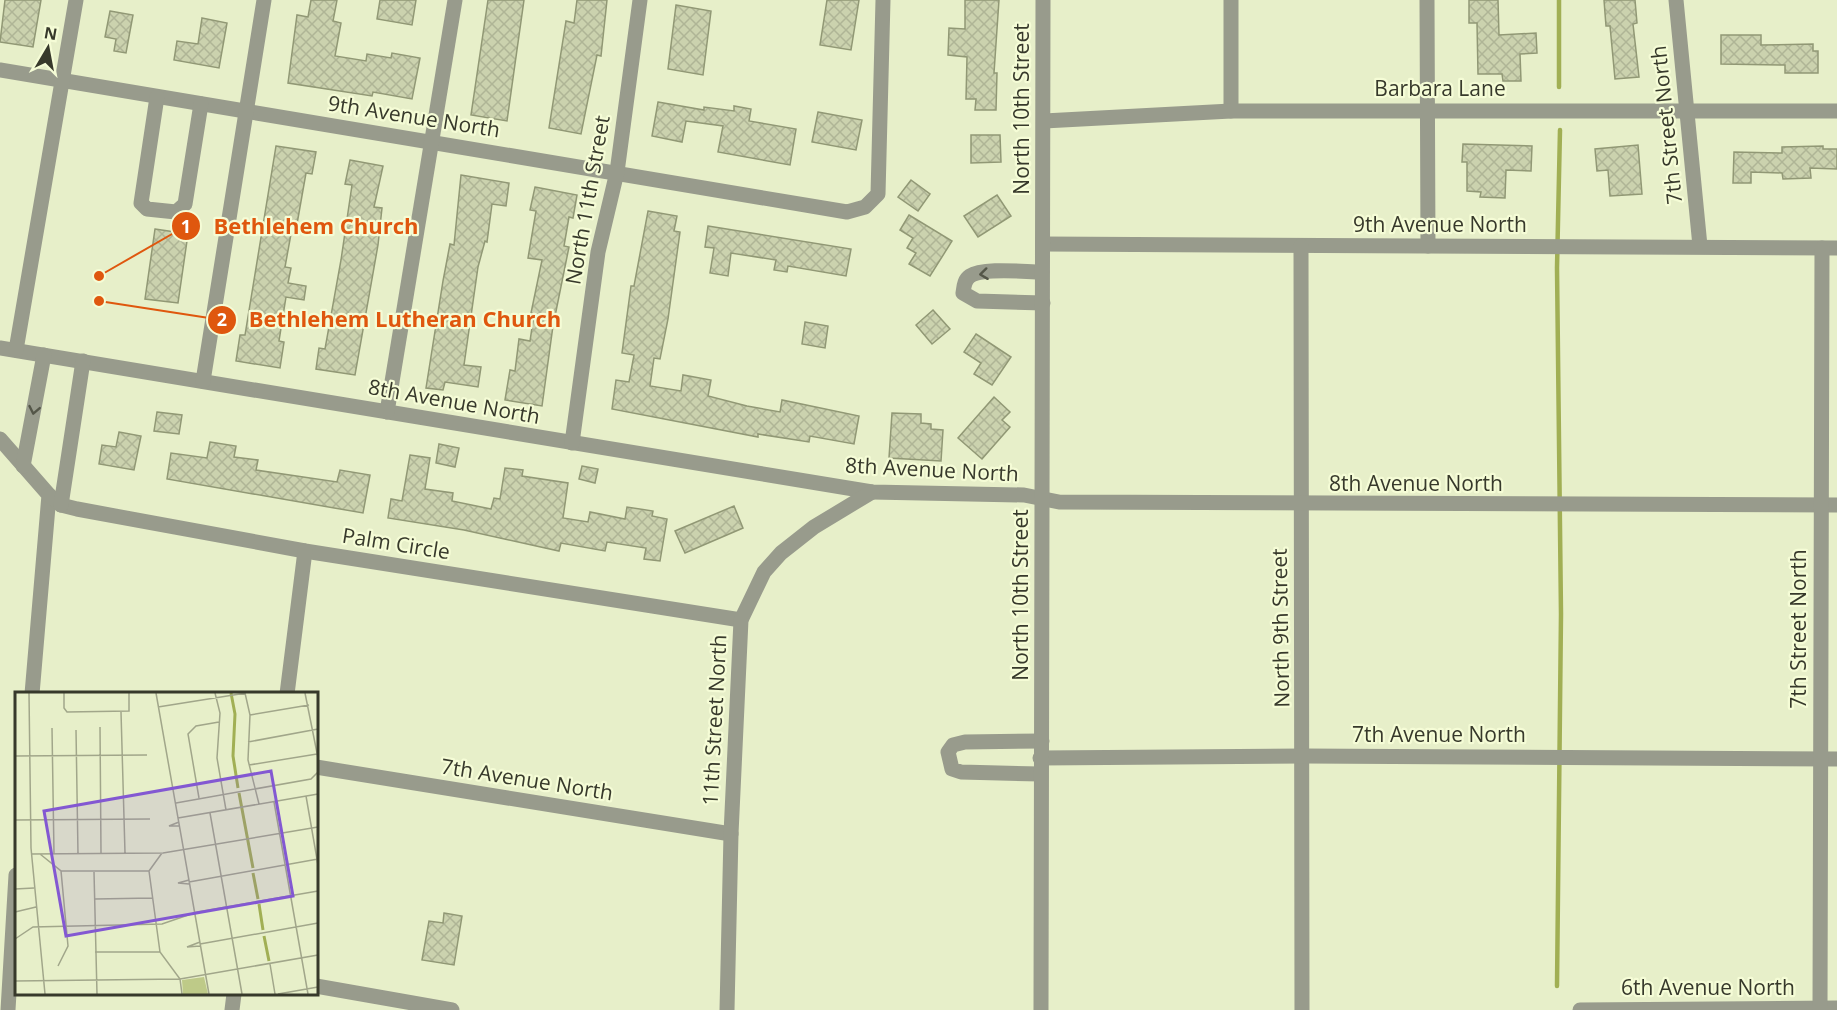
<svg xmlns="http://www.w3.org/2000/svg" width="1837" height="1010" font-family="'Open Sans',sans-serif">
<defs>
<pattern id="building-cross-hatch" width="8" height="8" patternUnits="userSpaceOnUse" patternTransform="scale(1.5)"><rect width="8" height="8" fill="#cbd2ae"/><path d="M0 0l8 8M0 8l8-8" fill="none" stroke="#afb596"/></pattern>
</defs>
<rect width="100%" height="100%" fill="#e7efc9"/>
<g fill="none" stroke-linecap="round" stroke-linejoin="round">
<!-- stream -->
<g stroke="#a1af54" stroke-width="4.5">
<path d="M1559 87V0"/>
<path d="M1557 986 1561 614 1557 268 1560 130"/>
</g>
</g>
<!-- building -->
<g fill="url(#building-cross-hatch)" stroke="#919875" stroke-width="1.5">
<path d="M5 0H41L33 47 0 42Z"/>
<path d="M311 0H337L333 21 341 23 335 56 366 61 367 54 391 58 392 53 420 58 412 99 373 92 372 96 288 83 297 15 308 17Z"/>
<path d="M380 0H416L412 25 377 19Z"/>
<path d="M488 0H524L507 121 471 115Z"/>
<path d="M577 0H607L601 56 597 55 581 134 549 128 566 21 574 23Z"/>
<path d="M827 0H859L851 50 820 45Z"/>
<path d="M965 0H999L994 73H997L996 110H975L976 99H966L967 57 948 55 949 28 965 29Z"/>
<path d="M1469 0H1498L1499 35 1536 33 1537 53 1520 54 1521 81H1503L1502 74H1478L1477 23H1469Z"/>
<path d="M1604 0H1635L1637 23 1633 24 1639 77 1615 79 1610 26H1606Z"/>
<path d="M676 5 711 11 703 75 668 69Z"/>
<path d="M110 11 133 15 126 53 114 51 116 39 105 37Z"/>
<path d="M202 18 227 23 219 68 174 60 177 41 198 44Z"/>
<path d="M1721 35H1761V45L1813 44V51H1818V73H1785V65L1721 64Z"/>
<path d="M658 102 704 110V107L734 111V106L751 109 749 121 796 129 790 165 718 152 723 126 686 121 682 142 652 136Z"/>
<path d="M818 112 862 120 856 150 812 142Z"/>
<path d="M971 135H1000L1001 162 971 163Z"/>
<path d="M1463 144 1532 146 1531 171 1506 170 1505 198 1480 197 1481 192 1467 191V162H1462Z"/>
<path d="M1638 145 1642 194 1610 196 1608 170 1597 171 1595 149Z"/>
<path d="M276 146 316 152 312 174 306 173 297 224 293 223 285 267 291 268 288 283 306 286 304 300 286 297 279 341 284 342 280 368 236 361 240 335H245Z"/>
<path d="M1823 146V149H1837V169L1810 168 1811 178 1783 179 1782 173 1751 172V183H1733L1734 152 1782 153V147Z"/>
<path d="M350 160 383 166 374 207 382 208 378 245 355 375 316 369 319 348 325 349 341 260 352 185 345 184Z"/>
<path d="M461 175 509 183 506 206 492 204 487 242 485 241 478 267 464 365 481 367 478 387 445 382 443 390 426 388 443 281 450 244 454 245Z"/>
<path d="M911 180 930 194 918 211 898 197Z"/>
<path d="M535 187 577 195 573 218 569 217 564 246 569 247 553 326 542 406 505 400 510 370 515 371 519 339 530 341 534 314 531 313 542 260 528 258 536 211 530 210Z"/>
<path d="M997 195 1011 216 978 237 964 216Z"/>
<path d="M648 211 677 216 674 231 680 232 668 319 660 359 654 358 650 386 681 391 683 375 711 380 708 396 747 406 780 412 782 400 859 416 854 444 810 436 809 442 758 434V437L612 409 616 380 629 382 634 355 622 353 631 286H634Z"/>
<path d="M909 215 952 241 930 276 909 264 916 253 907 248 913 238 900 230Z"/>
<path d="M708 226 851 249 846 276 788 266 787 272 774 270 776 260 731 253 728 276 710 273 714 248 705 247Z"/>
<path d="M155 229 188 234 178 303 145 299Z"/>
<path d="M933 310 950 329 932 344 916 325Z"/>
<path d="M805 322 828 326 825 348 802 344Z"/>
<path d="M976 334 1011 357 992 385 974 374 981 363 964 352Z"/>
<path d="M994 397 1010 412 1002 420 1010 427 982 459 958 438Z"/>
<path d="M157 412 182 415 179 434 154 431Z"/>
<path d="M892 413 921 414V423L931 424V429L943 430 941 461 889 458Z"/>
<path d="M119 432 141 436 134 470 99 464 102 445 116 447Z"/>
<path d="M210 442 236 446 234 457 258 460 256 470 337 482 340 470 370 475 363 513 167 479 171 453 207 458Z"/>
<path d="M439 444 459 448 455 467 436 463Z"/>
<path d="M410 455 430 458 425 489 453 493 452 501 491 509 494 498 500 499 505 468 523 470 522 476 568 483 563 518 588 522 590 512 625 519 627 507 653 511 652 516 667 519 660 561 644 559 646 548 607 542 605 551 561 543 559 551 464 530 388 518 391 499 402 501Z"/>
<path d="M582 466 598 469 595 483 579 479Z"/>
<path d="M734 506 743 528 685 553 675 531Z"/>
<path d="M444 913 462 916 454 965 422 960 429 921 443 923Z"/>
</g>
<g fill="none" stroke-linecap="round" stroke-linejoin="round">
<!-- minor -->
<g stroke="#989b8c" stroke-width="15">
<path d="M1231 0V111"/>
<path d="M1427 0 1428 246"/>
<path d="M1676 0 1700 246"/>
<path d="M0 70 847 212 865 207 878 194 883 0"/>
<path d="M157 97 141 203 147 209 176 212 185 204 201 104"/>
<path d="M1044 121 1231 111H1837"/>
<path d="M1043 244 1837 248"/>
<path d="M1301 246 1302 1010"/>
<path d="M1042 272C1025 272 983 267 970 276 964 280 964 287 963 293L977 301 1043 303"/>
<path d="M0 348 872 492 1024 495 1059 502 1837 505"/>
<path d="M16 350 76 0"/>
<path d="M203 381 264 0"/>
<path d="M387 412 455 0"/>
<path d="M0 439 49 495 32 694"/>
<path d="M572 443 598 252 617 172 640 0"/>
<path d="M23 466 44 355"/>
<path d="M49 495 61 505 77 509 305 551 741 620"/>
<path d="M61 505 83 361"/>
<path d="M287 694 305 551"/>
<path d="M1040 758 1304 756 1837 759"/>
<path d="M316 767 731 834"/>
<path d="M1040 774 961 772 952 769 948 752 953 745 965 742 1042 741"/>
<path d="M316 986 452 1010"/>
<path d="M8 1010 16 875"/>
<path d="M232 1010 234 994"/>
<path d="M727 1010 731 834 741 620 764 572 781 553 814 527 872 492"/>
<path d="M1041 1010 1043 0"/>
<path d="M1580 1010 1837 1008"/>
<path d="M1820 1010 1822 248"/>
</g>
</g>
<!-- one-way arrows -->
<defs><path id="oneway-chevron" d="M-2-3.5L2.5 0L-2 3.5" fill="none" stroke-width="1.6" stroke-linecap="round" stroke-linejoin="round" transform="scale(1.5)"/></defs>
<g stroke="#545648">
<use href="#oneway-chevron" transform="translate(984 274) rotate(173)"/>
<use href="#oneway-chevron" transform="translate(34 410) rotate(101)"/>
</g>
<g text-anchor="middle" stroke-width="4.5" stroke-linejoin="round" paint-order="stroke">
<!-- street labels -->
<g font-size="21" fill="#37392b" stroke="#f5fcd6">
<text x="1440" y="96">Barbara Lane</text>
<text transform="translate(1022 109) rotate(-90)" y="7">North 10th Street</text>
<text transform="translate(414 117) rotate(9)" y="7">9th Avenue North</text>
<text transform="translate(1667 125) rotate(-96)" y="7">7th Street North</text>
<text transform="translate(588 200) rotate(-80)" y="7">North 11th Street</text>
<text x="1440" y="232">9th Avenue North</text>
<text transform="translate(454 402) rotate(10)" y="7">8th Avenue North</text>
<text transform="translate(932 470) rotate(3)" y="7">8th Avenue North</text>
<text x="1416" y="491">8th Avenue North</text>
<text transform="translate(396 544) rotate(9)" y="7">Palm Circle</text>
<text transform="translate(1021 595) rotate(-90)" y="7">North 10th Street</text>
<text transform="translate(1281 628) rotate(-91)" y="7">North 9th Street</text>
<text transform="translate(1799 629) rotate(-90)" y="7">7th Street North</text>
<text transform="translate(715 720) rotate(-87)" y="7">11th Street North</text>
<text x="1439" y="742">7th Avenue North</text>
<text transform="translate(527 780) rotate(9)" y="7">7th Avenue North</text>
<text x="1708" y="995">6th Avenue North</text>
</g>
</g>
<!-- overview -->
<g transform="translate(15 692)">
<rect width="303" height="303" fill="#e7efc9"/>
<path d="M189 285 193 302H168L167 288Z" fill="#beca88"/>
<path fill="none" stroke="#a1af54" stroke-width="3" d="M216 1 220 22 218 64 223 96M224 101 238 176M238 181 243 207M244 212 248 238M249 244 254 269"/>
<path fill="none" stroke="#a1a68a" stroke-width="1.5" d="M14 1 16 156 30 302M49 1V16L52 20 114 19V1M141 1 194 302M200 1 205 21 202 66 211 118M230 1 235 23 233 68 244 112M290 1 303 66M143 15 231 1M106 20 110 161M235 23 294 13M85 35 86 161M37 36 39 162M61 38 63 162M233 50 303 37M0 64 132 63M234 73 302 62M291 104 303 173M184 106 173 42 181 34 204 30M259 110 293 302M161 111 296 87 303 80M195 121 227 302M163 126 303 102M0 128 135 127M164 130 154 134H164M147 161 134 179 145 260 165 287 167 302M16 162 148 161 303 135M25 162 46 179 53 254 43 274M46 179H134M79 180 82 302M174 188 163 191 174 192M174 190 303 167M0 197 19 196M80 207 138 206M0 220 21 215M0 247 18 235 147 232 182 220 303 199M185 250 172 255 185 254M185 252 303 231M80 260H145M255 272 260 302M0 289 165 287 303 263M263 302 303 295"/>
<path fill="#8358d2" fill-opacity="0.15" stroke="#8358d2" stroke-width="3" d="M256 79 278 204 51 244 29 119Z"/>
<rect width="303" height="303" fill="none" stroke="#37392b" stroke-width="3"/>
</g>
<!-- callouts -->
<path fill="none" stroke="#df570e" stroke-width="2" d="M99 276L186 226M99 301L222 320"/>
<g fill="#df570e" stroke="#f5fcd6" stroke-width="2">
<circle cx="99" cy="276" r="6"/>
<circle cx="99" cy="301" r="6"/>
<circle cx="186" cy="226" r="15"/>
<circle cx="222" cy="320" r="15"/>
</g>
<g font-size="18" text-anchor="middle" font-weight="bold" fill="#fff">
<text x="186" y="233">1</text>
<text x="222" y="326">2</text>
</g>
<g font-size="22" text-anchor="middle" font-weight="bold" fill="#df570e" stroke="#f5fcd6" stroke-width="4.5" stroke-linejoin="round" paint-order="stroke">
<text x="316" y="234">Bethlehem Church</text>
<text x="405" y="327">Bethlehem Lutheran Church</text>
</g>
<!-- north arrow -->
<g transform="translate(48 48) rotate(10)" stroke="#f5fcd6" stroke-width="4.5" paint-order="stroke">
<path d="M0-4.5L10 22L0 15L-10 22Z" fill="#37392b"/>
<text y="-9" font-size="16" font-weight="bold" text-anchor="middle" fill="#37392b">N</text>
</g>
</svg>
